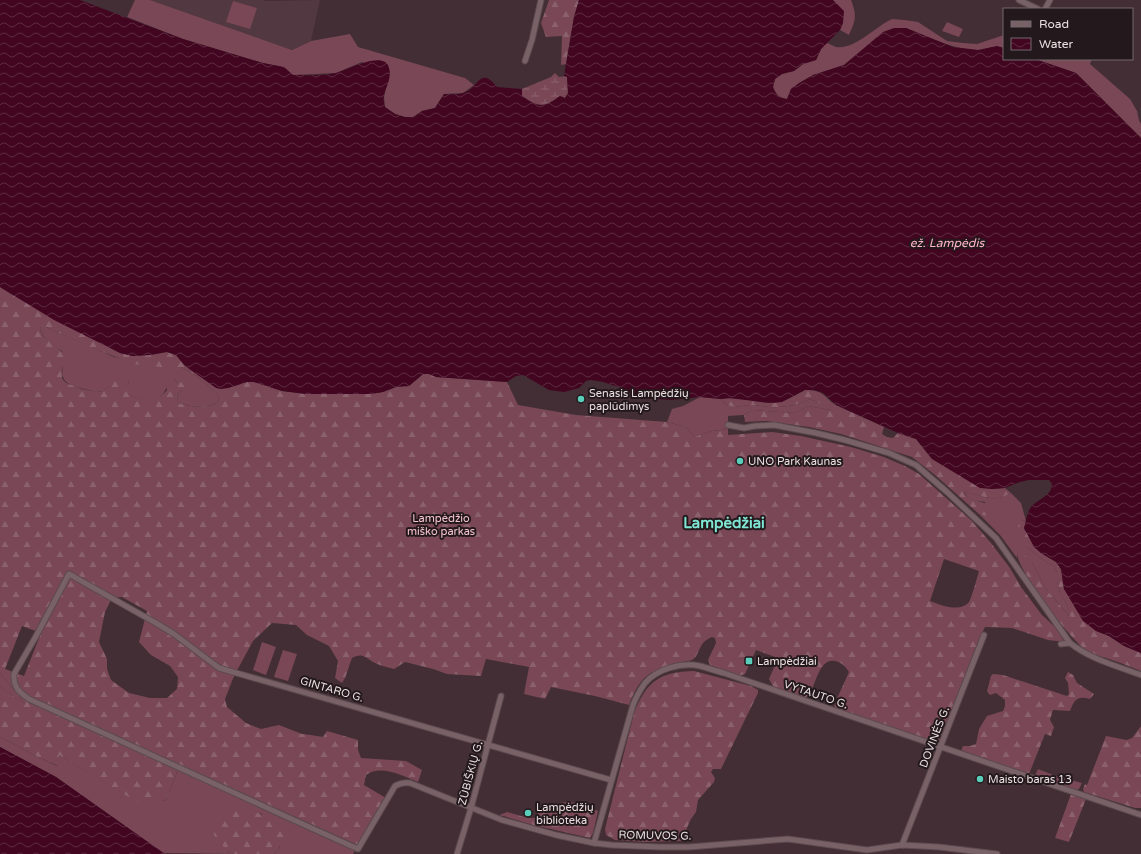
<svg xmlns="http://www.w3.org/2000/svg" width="1141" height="854" font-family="'Varela Round',sans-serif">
<defs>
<pattern id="forest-firs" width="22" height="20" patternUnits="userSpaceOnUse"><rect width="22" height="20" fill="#794756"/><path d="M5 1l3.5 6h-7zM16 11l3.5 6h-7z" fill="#8c616e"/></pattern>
<pattern id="wetland-marsh" width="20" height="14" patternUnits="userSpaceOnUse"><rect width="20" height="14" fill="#794756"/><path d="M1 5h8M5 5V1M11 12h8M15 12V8" fill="none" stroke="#8c616e"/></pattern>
<pattern id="water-waves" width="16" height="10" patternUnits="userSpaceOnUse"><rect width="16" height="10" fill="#420620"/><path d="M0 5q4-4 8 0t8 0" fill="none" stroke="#5d2a40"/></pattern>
</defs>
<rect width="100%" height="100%" fill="#422e34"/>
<!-- built -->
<path fill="#523840" d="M150 0H264V1L320 0 311 41 292 50Z"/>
<!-- grass -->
<g fill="#794756">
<path d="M135 0H150L292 50 311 41 350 34 358 47 465 78 474 85 463 93 444 94 435 108 422 111 413 117H405L395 114 385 107 384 97 389 75 362 62 336 73 293 75 283 67 263 63 183 39 127 17Z"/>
<path d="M833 0H851C857 16 856 20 849 35L840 30 843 23Z"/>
<path d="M233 1 257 8 250 29 226 22Z"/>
<path d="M892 19 905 20 918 22 947 41 963 43 977 44 1004 35V48C992 44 988 50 977 50 952 49 928 37 906 28L858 54 844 65 813 75 791 89 787 99C779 98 776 95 773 87L775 79 782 74 794 71 803 64 816 60 821 49 827 43C830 44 833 46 836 47 855 50 876 26 892 19Z"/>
<path d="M947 22 963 29 959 37 942 31Z"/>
<path d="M1035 59H1092L1090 64 1130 99 1137 111 1139 120 1141 124V138L1076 73Z"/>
<path d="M41 327H46L114 357 154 366 181 367 197 376 217 394 219 399 217 403C202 409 193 407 178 403L177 394 183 390 174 379H170C163 402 152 404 131 396L128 390 129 382 110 378V386L104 391 96 392 72 386 65 381 62 375 63 365 62 351C53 345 43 339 40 329Z"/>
<path d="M700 397 721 399C731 412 738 405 752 405 760 405 768 408 777 407 789 407 799 404 810 399L832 408 830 410 808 406 795 413 752 410 744 415 728 416V429L712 431 694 437 686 427 667 422 672 409 683 406Z"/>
<path d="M964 492C984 495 992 504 1011 493L1021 503 1026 521 1021 520 1027 547 1045 561 1054 566 1057 572V581L1060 593 1067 604 1072 619 1046 589 1032 562 1017 553V558L1000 535 979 514 985 516V502C977 501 967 500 964 492Z"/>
<path d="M262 642 276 647 266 675 253 670Z"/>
<path d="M283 650 297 654 288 681 274 677Z"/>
<path d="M0 673 26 705 0 687Z"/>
<path d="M0 737 36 756 57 766 59 755 142 804 166 800 180 765 358 845 353 854H274L280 847 263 815 260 813 227 851 234 854 163 853 56 777 0 747Z"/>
<path d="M1038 769 1056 776 1082 783 1079 789 1077 790 1036 778 1035 776Z"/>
</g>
<!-- forest -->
<g fill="url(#forest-firs)" fill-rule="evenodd">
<path d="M549 0H579L574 17 566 64 561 65 562 36 546 37 541 23Z"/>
<path d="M0 287 11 294 120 353 133 356 150 355 167 352 176 355 185 366 228 388 247 382H254L282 391 306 394H371L383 392 396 387 409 386 423 374H429L436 377 507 382 518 405 576 415 667 422 686 427 694 437 712 431 728 429V435L772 432 801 436 851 447 884 457 905 466 919 474 971 520 991 543 1010 568 1021 587 1042 615 1055 627 1065 642 1048 640 1012 628 985 627 979 639 939 742 937 743 834 708 835 703 849 672C846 667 841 662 835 661 819 658 816 685 809 694 809 695 805 698 804 698L774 688 769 679 778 658 756 650 745 674 739 676 710 665 708 660 716 643 715 638 712 637C709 638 706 640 704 642 699 647 698 657 692 660 688 662 682 661 677 663 648 671 640 677 629 705L595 696 551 687 545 699 524 694 529 667 486 659 481 676 447 674 433 669 405 662 394 669C388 667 381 666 375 663 365 658 364 652 352 658L345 678 342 683 335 678 338 661 329 646 307 635 296 625 272 623 253 641 234 676 225 699 227 707 246 723 261 729 279 725 302 734 311 735 323 737 327 731 358 740V750L361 758 406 761 422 770 418 782C403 776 381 764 366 775L364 785 386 798 358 845 180 765 166 800 142 805 59 755 58 766 36 756 0 737V687L25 704 0 673ZM41 327H46L95 349 134 364 169 368 181 367 197 376 217 394 219 399 217 403C203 409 192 407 178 403L177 394 183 390 185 386 183 382 177 383 174 379H170L166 383 167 390C156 403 145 401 131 396 129 390 130 384 127 378L122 377 117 373 113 374 110 378V386C108 387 106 390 103 391 96 394 69 386 64 381 57 372 69 359 61 351 54 342 43 341 40 329ZM944 559 979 571C977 578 972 597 969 602 960 613 940 605 930 601ZM122 597 147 611 139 642 151 655 170 666 178 677 177 689 167 698H150L129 693 111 680 107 669V659L99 642 105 612 112 598ZM22 626 41 633 24 676 5 669Z"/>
<path d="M805 390C827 390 823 399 838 406 853 413 869 420 884 427L882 434 887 437 893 438 898 433 916 439 932 459 992 489 1005 488 1011 493C992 504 984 495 964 492L965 495C973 501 982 501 991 506L990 513 985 516 979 514 935 475 912 457 841 434 809 427 766 421 745 422 744 415 752 410 795 413 808 406 830 410 831 408 810 399C799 404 789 407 777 407 768 408 760 405 752 405 738 405 731 412 721 399 737 396 754 402 770 403 783 403 794 396 805 390Z"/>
<path d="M1021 520 1026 521 1024 529 1041 553 1056 562 1061 569 1064 589 1096 631 1109 636 1124 646 1141 653V671C1131 667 1122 663 1112 660 1105 657 1096 656 1089 652 1073 644 1017 570 1017 553L1021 552 1032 562 1046 589 1071 618 1067 604 1060 593 1057 581V572L1054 566 1045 561 1027 547 1020 539 1018 527 1019 523Z"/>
<path d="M694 671 751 686 758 690V693L721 769H713L711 772 715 778 714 782 698 800 696 812 691 819 681 841 644 842 615 840 606 835 605 829 634 713C647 681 659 672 694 671Z"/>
<path d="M1068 672 1073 675 1077 683 1094 694 1090 699C1077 695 1074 700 1070 711L1053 710 1050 720 1054 727 1051 736 1045 734 1029 774 961 751 963 746H970L976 744 979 729 987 716 1003 711 1005 706V700L996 693 990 695 988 693 987 691 991 676 993 674 1003 675 1067 696 1069 694 1068 683 1065 678Z"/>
<path d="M1141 726V808H1135L1084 792 1083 789 1085 784 1087 785 1106 736 1127 740 1132 738Z"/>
<path d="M1071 794 1086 799 1069 842 1055 838Z"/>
<path d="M567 802 578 803 598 811 593 833 590 838 533 825 500 815 507 812 528 818H534L546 805Z"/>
<path d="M230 808H243L263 815 267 811C290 820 290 837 274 854H234L227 851 214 835 216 819Z"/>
</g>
<!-- wetland -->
<path fill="url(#wetland-marsh)" d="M555 73 559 77 567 76 568 93 565 98 560 96C543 108 539 108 522 96V89L551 77Z"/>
<!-- water -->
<g fill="url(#water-waves)">
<path d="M0 0H80L183 39 263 63 284 67 293 75C306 75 323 76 336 73 345 71 385 49 389 68 392 77 386 87 384 95 383 99 384 103 385 107L395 114 405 117H413L422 111 435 108 444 94C449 94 457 95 463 93 479 89 479 65 497 87L522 89V96C539 108 544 108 560 96L565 98 568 93 567 77 564 76 574 17 579 0H833L844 11 843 23 840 30 821 49 816 60 803 64 794 71 782 74 775 79 773 87C776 95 779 98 787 99L791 89 799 83 813 75 844 65 883 32 894 28H906L953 47 978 50 997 46 1004 48V59H1035L1076 73 1141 138V653L1124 646 1109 636 1096 631 1083 621 1064 589 1061 569 1056 562 1041 553 1034 547 1024 528C1026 522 1027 512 1031 507 1039 498 1051 497 1052 484L1049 480H1029L1020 482 1005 488 992 489 980 488 932 459 916 439 898 433 836 405 823 393 814 390H805L782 402 771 403 729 398 721 399 700 397 672 400 639 398 619 387 603 382 591 380 586 381 579 388 564 392 549 390 523 375 516 376 507 382 436 377 429 374H423L409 386 396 387 383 392 371 394H306L282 391 254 382H247L228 388 221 389 216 388 185 366 176 355 167 352 150 355 133 356 120 353 54 320 0 287Z"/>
<path d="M0 747 56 777 165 854H0Z"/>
</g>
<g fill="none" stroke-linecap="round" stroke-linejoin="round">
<defs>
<g id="minor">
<path d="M1019 0 1038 9"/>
<path d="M1045 9 1050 0"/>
<path d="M525 61 532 40 541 0"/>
<path d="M728 425 744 428 755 426 774 425 816 433 845 440 889 453 916 465 947 492 996 538 1070 643C1090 659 1117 666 1141 675"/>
<path d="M1061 644 1070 643"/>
<path d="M611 780 219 668 174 634 156 623 69 574 35 638 14 674C13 687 19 692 29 699L296 821 358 849 395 786C400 783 404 782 410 783L502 820 556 835 594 843 612 845 660 847H689L788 839 867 850 902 845 939 847 997 854"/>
<path d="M594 843 633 705C636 697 640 690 645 683 657 669 681 662 700 666 708 668 716 671 724 673L1141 815"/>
<path d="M902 845 984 635"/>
<path d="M457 854 471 808 501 696"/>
</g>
</defs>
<!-- minor casing -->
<use href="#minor" stroke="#5b4a4f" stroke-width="7"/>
<!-- minor -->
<use href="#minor" stroke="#786167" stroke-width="5"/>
</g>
<!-- markers -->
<g fill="#5bcebb" stroke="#23191c" stroke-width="1.5">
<circle cx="581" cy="399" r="4"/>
<circle cx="740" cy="461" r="4"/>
<rect x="745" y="657" width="8" height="8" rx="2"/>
<circle cx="980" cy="779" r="4"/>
<circle cx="528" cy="813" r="4"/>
</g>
<g text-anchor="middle" stroke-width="4" stroke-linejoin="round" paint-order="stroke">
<!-- poi labels -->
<g font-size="11" fill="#ecdfe2" stroke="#23191c" text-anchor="start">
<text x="589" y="397">Senasis Lampėdžių<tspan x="589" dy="13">paplūdimys</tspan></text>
<text x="748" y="465">UNO Park Kaunas</text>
<text x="757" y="665">Lampėdžiai</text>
<text x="988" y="783">Maisto baras 13</text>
<text x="536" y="811">Lampėdžių<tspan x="536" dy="13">biblioteka</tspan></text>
</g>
<!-- park labels -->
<g font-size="11" fill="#f5c4d1" stroke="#23191c">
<text x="441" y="522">Lampėdžio<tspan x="441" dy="13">miško parkas</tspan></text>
</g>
<!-- street labels -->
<g font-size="11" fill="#ecdfe2" stroke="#23191c">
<text transform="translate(332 689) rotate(16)" y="4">GINTARO G.</text>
<text transform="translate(816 694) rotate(19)" y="4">VYTAUTO G.</text>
<text transform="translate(934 737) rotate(-69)" y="4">DOVINĖS G.</text>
<text transform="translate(470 773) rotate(-75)" y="4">ZŪBIŠKIŲ G.</text>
<text transform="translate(655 835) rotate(1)" y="4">ROMUVOS G.</text>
</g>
<!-- water labels -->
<g font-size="12" font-style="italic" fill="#feb6ca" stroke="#23191c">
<text x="947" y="247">ež. Lampėdis</text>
</g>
<!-- district labels -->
<g font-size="15" font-weight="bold" fill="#7fe6d3" stroke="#23191c">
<text x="724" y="528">Lampėdžiai</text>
</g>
</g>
<!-- legend -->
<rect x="1003" y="8" width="130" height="52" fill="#23191c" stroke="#73686b"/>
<rect x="1011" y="21" width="20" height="6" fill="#786167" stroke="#73686b"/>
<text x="1039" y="28" font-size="12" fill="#ecdfe2">Road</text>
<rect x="1011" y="38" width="20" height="12" fill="url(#water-waves)" stroke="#73686b"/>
<text x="1039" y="48" font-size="12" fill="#ecdfe2">Water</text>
</svg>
